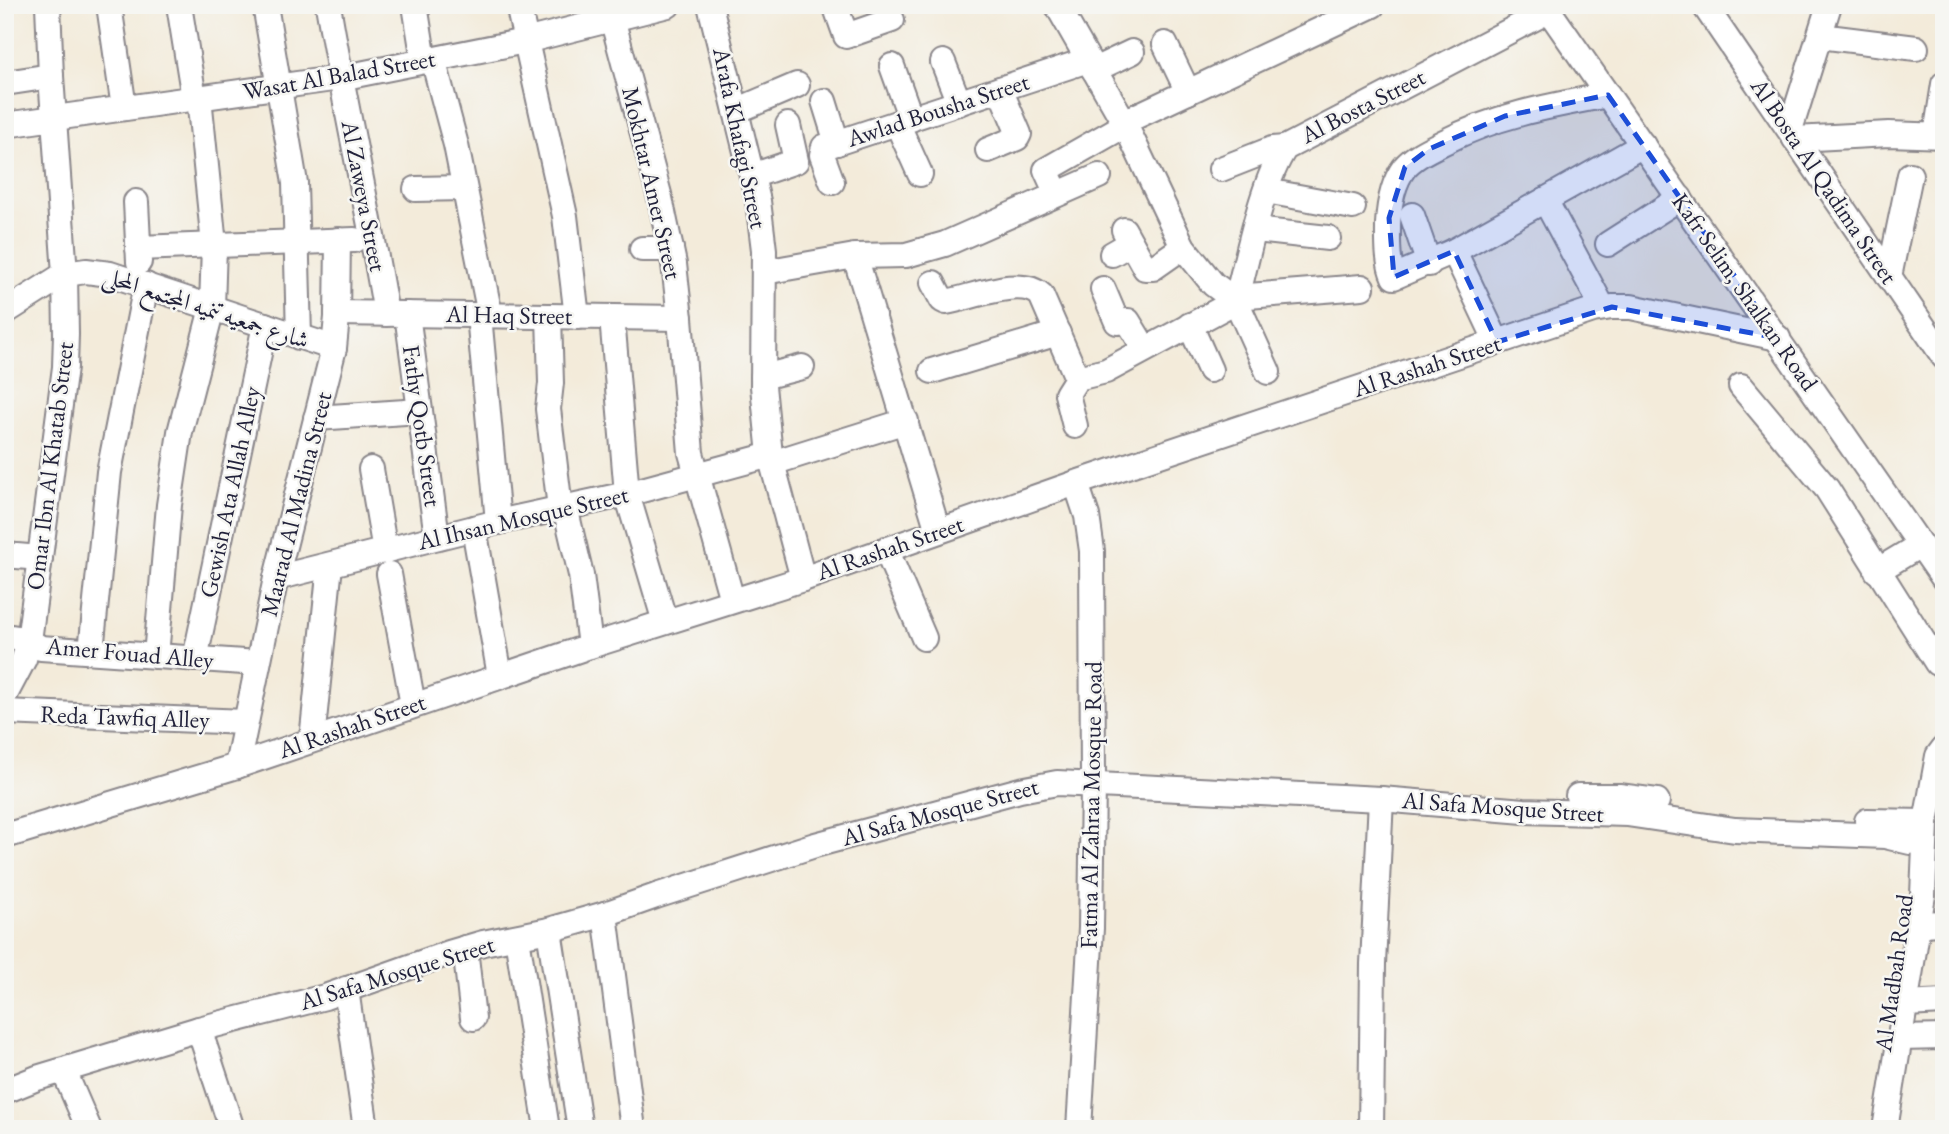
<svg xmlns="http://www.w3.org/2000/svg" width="1949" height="1134" font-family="'EB Garamond',Amiri,serif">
<rect width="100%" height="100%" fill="#f6f6f2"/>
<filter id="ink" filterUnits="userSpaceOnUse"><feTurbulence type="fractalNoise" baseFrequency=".0143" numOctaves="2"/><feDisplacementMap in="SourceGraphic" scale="14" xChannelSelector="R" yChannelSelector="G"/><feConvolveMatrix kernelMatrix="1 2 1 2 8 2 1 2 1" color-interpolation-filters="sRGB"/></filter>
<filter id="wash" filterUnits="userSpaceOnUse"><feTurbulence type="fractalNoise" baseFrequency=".00686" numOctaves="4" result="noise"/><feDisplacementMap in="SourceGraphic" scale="28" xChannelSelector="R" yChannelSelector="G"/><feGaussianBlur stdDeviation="1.57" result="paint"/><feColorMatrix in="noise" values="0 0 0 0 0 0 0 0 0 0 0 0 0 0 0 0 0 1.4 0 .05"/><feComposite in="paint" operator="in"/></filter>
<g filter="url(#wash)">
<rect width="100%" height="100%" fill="#f3ebda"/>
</g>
<g filter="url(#ink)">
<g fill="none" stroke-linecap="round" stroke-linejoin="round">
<defs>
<g id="minor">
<path d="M109 5 124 108"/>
<path d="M179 5 194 98"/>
<path d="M265 5 295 183 299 337"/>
<path d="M328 5C345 108 369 210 386 314"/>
<path d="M415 5 424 61"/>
<path d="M518 5 565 216 577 317"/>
<path d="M710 5 758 201 764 250 763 386 770 455 803 579"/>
<path d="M835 5 846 36 892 20"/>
<path d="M1057 5 1124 122 1183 247 1213 284 1236 301"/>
<path d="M1545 5 1944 579"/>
<path d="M1704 5 1944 357"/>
<path d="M612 18 660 198 674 264 680 318 691 453 732 600"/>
<path d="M1820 36 1916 48"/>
<path d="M1165 44 1188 92"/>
<path d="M433 59 456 145 490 315"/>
<path d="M943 62 959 103"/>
<path d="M892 66 911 119"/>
<path d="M1094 70 1132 52"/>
<path d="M5 83 51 76"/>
<path d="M1608 95C1549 106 1497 115 1444 142 1430 149 1414 156 1404 168 1392 184 1389 205 1388 224 1388 241 1387 262 1394 277L1454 251 1643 145"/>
<path d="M824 101 837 143"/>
<path d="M736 111 797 85"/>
<path d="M1124 122 1373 5"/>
<path d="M897 123 920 174"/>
<path d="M5 125 340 78 525 41 668 5"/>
<path d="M1790 130 1829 5"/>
<path d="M1936 135 1944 84"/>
<path d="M1795 139 1889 134 1944 136"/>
<path d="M988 150 1017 138 1019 134 1000 89"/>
<path d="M1221 169 1272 149 1285 148"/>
<path d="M752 176 796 161 788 125"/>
<path d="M832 182 822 155 824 147 1088 60"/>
<path d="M416 189 464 188"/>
<path d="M1266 191 1353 207"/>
<path d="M1057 194 1046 170 1125 125"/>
<path d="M1545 200 1603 308"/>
<path d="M136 202 139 262"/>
<path d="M1412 215 1429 264"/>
<path d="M1124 230 1145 268H1153L1183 247"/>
<path d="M1255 230 1328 238"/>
<path d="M1608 244 1680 198"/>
<path d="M138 248 354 240"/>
<path d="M642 249H671"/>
<path d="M1454 251 1497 342"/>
<path d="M1112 254 1131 243"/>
<path d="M855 256 938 531"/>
<path d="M764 272 855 256 906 255 945 244 1099 176"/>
<path d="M1889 277 1910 175"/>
<path d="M933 283 942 300 946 302C971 298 1021 276 1041 295L1077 378 1067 394 1075 426"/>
<path d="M1103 289 1117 322 1128 321 1145 349"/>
<path d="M1236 301C1248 257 1261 184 1285 148L1548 11"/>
<path d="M1236 301 1268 372"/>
<path d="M5 312 65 274 86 271 110 274 334 348"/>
<path d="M337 313 680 318"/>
<path d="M407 314 437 537"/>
<path d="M479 315 498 522"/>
<path d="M549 316 551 383 548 409 560 508"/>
<path d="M612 317 627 494 665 622"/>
<path d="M1190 325 1210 370"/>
<path d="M932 371 1058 333"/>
<path d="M763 377 802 367"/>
<path d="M1077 378 1106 371 1236 301 1248 296 1362 287"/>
<path d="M1741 386 1827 489 1937 663"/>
<path d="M316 418 420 411"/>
<path d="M772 463 906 421"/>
<path d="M371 469 385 551"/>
<path d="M1076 483 1087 516 1092 551 1093 784 1091 928 1079 1129"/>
<path d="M565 507 581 575 590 646"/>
<path d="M474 528 500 676"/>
<path d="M886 549 924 638"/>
<path d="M5 555 40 558"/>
<path d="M1877 571 1920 545"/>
<path d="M389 574 413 705"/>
<path d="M276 578 498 522 627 494 770 455"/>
<path d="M5 636 25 639 41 648 258 663"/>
<path d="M91 651 109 472 146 285"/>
<path d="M156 656 169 505 180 432 212 308 214 245 199 97"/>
<path d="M195 659 265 325"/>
<path d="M5 695 24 659 29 641 65 367 66 334 65 274 51 76 48 5"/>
<path d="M5 712 245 722"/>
<path d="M312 740 330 565"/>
<path d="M237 766 276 578 334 348 337 317 338 240"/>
<path d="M1578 796H1619L1657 801"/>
<path d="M1867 821 1926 822"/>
<path d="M5 836 237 766 590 646 803 579 1076 483 1593 310 1612 307H1631L1778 338"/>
<path d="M605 914 633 1129"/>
<path d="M1919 924 1944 923"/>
<path d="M549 930 580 1129"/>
<path d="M517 937 547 1129"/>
<path d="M465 948 473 1018"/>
<path d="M346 989 366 1129"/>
<path d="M1906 1004 1944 1002"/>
<path d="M199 1029 232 1129"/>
<path d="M1900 1038 1944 1037"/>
<path d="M64 1071 89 1129"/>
<path d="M5 1091 37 1078 199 1029 325 997 449 953 483 943 549 930 605 914 656 896 815 845 1020 790 1057 783 1381 799 1524 811 1627 814 1735 830 1885 836 1910 842"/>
<path d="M1371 1129 1373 964 1381 799"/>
<path d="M1885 1129 1923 895 1926 822 1938 756 1944 748"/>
</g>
</defs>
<!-- minor casing -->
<use href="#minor" stroke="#8a868a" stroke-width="28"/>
<!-- minor -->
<use href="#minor" stroke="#fff" stroke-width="24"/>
</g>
</g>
<!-- marked area -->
<path fill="#1d4ed8" fill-opacity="0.2" stroke="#1d4ed8" stroke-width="5" stroke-dasharray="14 9" stroke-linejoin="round" d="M1608 95 1778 338 1612 307 1497 342 1454 251 1394 277 1389 218 1405 167 1429 149 1505 116Z"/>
<g text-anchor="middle" stroke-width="5" stroke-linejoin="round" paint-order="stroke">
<!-- street labels -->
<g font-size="24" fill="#22223b" stroke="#f6f6f2">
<text transform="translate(339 75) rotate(-10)" y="8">Wasat Al Balad Street</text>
<text transform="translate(1363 106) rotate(-27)" y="8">Al Bosta Street</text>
<text transform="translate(938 110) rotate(-18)" y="8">Awlad Bousha Street</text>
<text transform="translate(740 138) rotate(78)" y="8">Arafa Khafagi Street</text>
<text transform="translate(1824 181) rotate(56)" y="8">Al Bosta Al Qadima Street</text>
<text transform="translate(652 183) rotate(77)" y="8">Mokhtar Amer Street</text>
<text transform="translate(364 196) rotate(79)" y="8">Al Zaweya Street</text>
<text transform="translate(1745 292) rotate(55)" y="8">Kafr Selim, Shalkan Road</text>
<text transform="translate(206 308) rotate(18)" y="8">شارع جمعيه تنميه المجتمع المحلى</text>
<text transform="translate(509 315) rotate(1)" y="8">Al Haq Street</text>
<text transform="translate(1427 366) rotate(-18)" y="8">Al Rashah Street</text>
<text transform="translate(422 426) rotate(82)" y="8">Fathy Qotb Street</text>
<text transform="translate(50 466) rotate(-83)" y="8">Omar Ibn Al Khatab Street</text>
<text transform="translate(230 492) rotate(-78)" y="8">Gewish Ata Allah Alley</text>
<text transform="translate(296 504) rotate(-76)" y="8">Maarad Al Madina Street</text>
<text transform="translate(523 518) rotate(-13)" y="8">Al Ihsan Mosque Street</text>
<text transform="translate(890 548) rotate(-19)" y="8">Al Rashah Street</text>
<text transform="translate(130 653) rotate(5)" y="8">Amer Fouad Alley</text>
<text transform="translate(125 717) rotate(2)" y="8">Reda Tawfiq Alley</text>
<text transform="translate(352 726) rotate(-19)" y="8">Al Rashah Street</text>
<text transform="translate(1091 805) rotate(-89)" y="8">Fatma Al Zahraa Mosque Road</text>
<text transform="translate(1503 807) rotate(4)" y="8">Al Safa Mosque Street</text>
<text transform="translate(940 812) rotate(-15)" y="8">Al Safa Mosque Street</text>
<text transform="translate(397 973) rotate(-17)" y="8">Al Safa Mosque Street</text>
<text transform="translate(1894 973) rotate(-82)" y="8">Al Madbah Road</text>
</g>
</g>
<!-- margin -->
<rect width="1949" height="1134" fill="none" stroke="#f6f6f2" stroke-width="28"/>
</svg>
